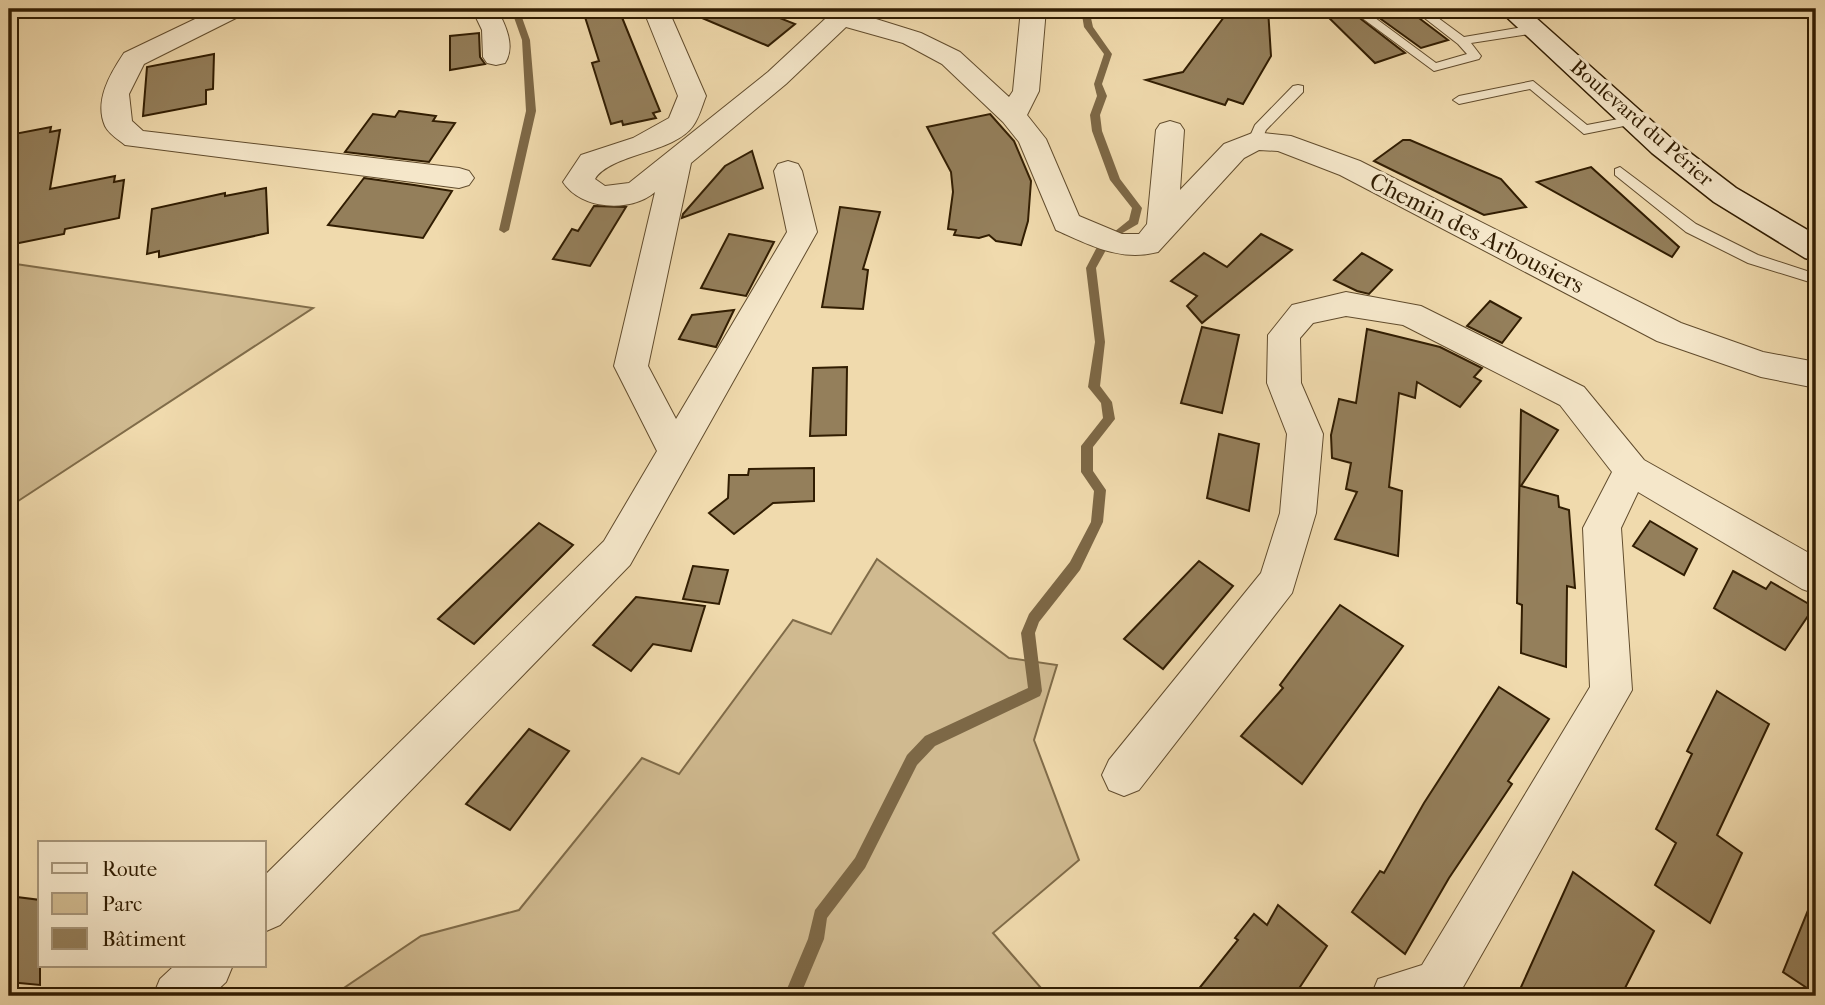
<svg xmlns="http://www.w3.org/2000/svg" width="1825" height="1005" font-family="'IM FELL French Canon',serif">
<rect width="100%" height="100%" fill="#f0daad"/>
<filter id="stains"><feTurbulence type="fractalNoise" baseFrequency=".00286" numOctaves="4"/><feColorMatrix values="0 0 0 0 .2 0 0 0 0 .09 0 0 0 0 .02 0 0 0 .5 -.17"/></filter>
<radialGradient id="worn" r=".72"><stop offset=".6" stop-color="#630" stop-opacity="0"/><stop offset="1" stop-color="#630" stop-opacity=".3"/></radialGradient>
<!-- green -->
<g fill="#d0ba90" stroke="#806c49" stroke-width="2">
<path d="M9 263 313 308 9 507Z"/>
<path d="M877 559 1009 658 1057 665 1034 740 1079 860 993 933 1048 996H332L421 936 519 910 642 758 679 774 793 620 831 634Z"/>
</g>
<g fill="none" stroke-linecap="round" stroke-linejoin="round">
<!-- stream -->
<g fill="#7d6846" fill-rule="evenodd">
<path d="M511 9H519L530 40 536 111 509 230 504 233 499 230 526 111 522 40Z"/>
<path d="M1081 9H1089L1093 27 1112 54 1102 84 1107 96 1100 115 1102 131 1120 179 1142 208 1138 224 1119 235 1114 232 1129 220 1132 208 1110 180 1092 131 1090 115 1097 96 1094 84 1104 54 1084 27Z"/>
<path d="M1101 246 1106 250 1096 268 1105 342 1100 386 1112 402 1115 419 1093 447V471L1106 490 1103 522 1080 570 1039 622 1035 633 1042 691 1040 696 935 746 917 765 865 868 827 918 824 939 800 996H784L808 939 815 910 855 858 907 755 925 736 1028 688 1021 633 1029 614 1070 562 1091 522 1094 491 1081 472V446L1103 418 1101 403 1088 387 1095 342 1086 268 1097 247Z"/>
</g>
</g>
<!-- building -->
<g fill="#947f5b" stroke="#311d02" stroke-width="2">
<path d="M681 9H757L795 24 768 46Z"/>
<path d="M1230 9H1268L1271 56 1243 104 1228 99 1225 105 1146 80 1183 72Z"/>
<path d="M1320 9H1348L1405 53 1375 63Z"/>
<path d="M1367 9H1407L1448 40 1421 48Z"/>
<path d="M619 10 660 111 653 113 656 118 623 125 622 121 611 124 592 63 599 61 585 17Z"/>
<path d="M479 33 480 57 485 64 450 70V36Z"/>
<path d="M214 54 213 89 206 90V104L143 116 147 67Z"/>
<path d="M399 111 436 116 433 121 455 123 429 162 345 152 373 114 395 117Z"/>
<path d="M990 114 1014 141 1031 181 1028 221 1021 245 996 241 989 235 979 238 954 235 956 230 948 229 953 192 951 172 927 127Z"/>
<path d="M51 127 50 132 60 130 50 189 115 176 114 182 124 180 119 218 65 229 64 234 9 245V135Z"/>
<path d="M1403 140H1410L1501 179 1526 207 1484 215 1374 161Z"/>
<path d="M752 151 763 188 682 218 683 214 725 166Z"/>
<path d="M1591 167 1679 247 1672 257 1537 182Z"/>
<path d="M364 178 414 185 452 191 423 238 328 225Z"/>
<path d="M266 188 268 233 159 257V251L147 254 152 209 225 193V196Z"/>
<path d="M594 206 626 207 590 266 553 259 572 229 578 231Z"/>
<path d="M840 207 880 212 863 269 868 270 863 309 822 307Z"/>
<path d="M729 234 774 242 746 296 701 288Z"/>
<path d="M1261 234 1292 250 1202 323 1187 306 1197 296 1171 281 1204 253 1227 267Z"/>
<path d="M1362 253 1392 270 1369 294 1357 291 1334 280Z"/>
<path d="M1490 301 1521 318 1502 343 1467 326Z"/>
<path d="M734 310 716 347 679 339 692 315Z"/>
<path d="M1202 327 1239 335 1222 413 1181 403Z"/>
<path d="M1367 329 1440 347 1482 368 1474 377 1481 381 1460 407 1417 382 1415 398 1399 393 1389 487 1402 491 1398 556 1335 539 1357 492 1346 489 1351 463 1332 458 1331 435 1339 399 1356 403Z"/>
<path d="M847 367 846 435 810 436 813 368Z"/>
<path d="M1521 410 1558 430 1521 486 1558 496 1559 507 1569 510 1575 588 1567 586 1566 667 1521 653 1522 605 1517 603Z"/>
<path d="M1219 434 1259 444 1249 511 1207 498Z"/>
<path d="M814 468V501L773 503 734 534 709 513 728 498 729 475H748L749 469Z"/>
<path d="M1650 521 1697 549 1684 575 1633 546Z"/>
<path d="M539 523 573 545 474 644 438 619Z"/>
<path d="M1199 561 1233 586 1163 669 1124 639Z"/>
<path d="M693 566 728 570 719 604 683 599Z"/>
<path d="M1733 571 1766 589 1771 582 1814 607 1785 650 1714 608Z"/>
<path d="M636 597 705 606 691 651 653 644 631 671 593 645Z"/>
<path d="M1340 605 1403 646 1302 784 1241 736 1283 688 1280 685Z"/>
<path d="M1499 687 1549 719 1508 781 1512 784 1449 878 1405 954 1352 912 1380 871 1384 873 1424 803Z"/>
<path d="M1717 691 1769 724 1717 835 1742 853 1710 923 1655 885 1676 843 1656 829 1692 754 1687 751Z"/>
<path d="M529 729 569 751 510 830 466 804Z"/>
<path d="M1573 872 1654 931 1621 996H1517Z"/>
<path d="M1815 893H1816V994L1783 972Z"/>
<path d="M9 896 40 900V985L9 982Z"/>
<path d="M1278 905 1327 946 1294 996H1193L1238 940 1235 938 1254 914 1267 925Z"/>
</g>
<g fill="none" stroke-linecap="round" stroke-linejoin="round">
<defs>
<g id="lane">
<path d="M1350 9H1363L1436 63 1467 54 1458 44 1413 9H1426L1464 37 1535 25 1541 29 1535 33 1471 43 1481 56 1479 59 1434 71Z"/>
<path d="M1533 81 1587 125 1634 116 1641 120 1634 124 1584 134 1530 89 1459 104 1453 100 1459 96Z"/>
<path d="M1298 85 1303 86V92L1266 130 1260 144H1250L1248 141 1255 125 1293 86Z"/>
<path d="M1620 167 1696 224 1758 255 1816 274V284L1748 263 1686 232 1615 175V169Z"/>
</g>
<g id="street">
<path d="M216 9H243L238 17 144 64 129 94 132 121 143 131 459 168 469 171 474 178 469 185 459 188 125 145C119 140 109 134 105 126 94 101 110 74 124 53Z"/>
<path d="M472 9H497C505 24 516 46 505 63L496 65 487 63 483 57 482 30Z"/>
<path d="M643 9H668L706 96C702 106 699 118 693 126 674 153 610 154 595 179L605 186 629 183 768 72 825 19 812 14 809 9H844L921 33 960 52 1009 97 1013 91 1021 9H1046L1039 91 1027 115 1046 139 1079 216 1122 234H1139L1147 224 1156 130 1160 124 1170 121 1180 124 1184 130 1180 190 1224 144 1255 132 1291 136 1360 161 1681 323 1763 352 1816 362V388L1761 377 1657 341 1340 175 1278 151 1259 150 1244 158 1158 252C1120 262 1090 245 1056 230L1019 142 1003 122 942 64 903 43 846 27 786 84 691 163 648 366 676 419 787 232 774 171 778 164 788 161 798 164 802 171 817 232 630 565 280 925 264 932V876L604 541 657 451 614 366 655 192C631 213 581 210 563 182L581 155 633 138 669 118 678 96Z"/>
<path d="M1346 292 1421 306 1584 387 1644 460 1816 557V594L1802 589 1638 492 1621 528 1632 690 1458 996H1371L1378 979 1422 965 1590 687 1583 528 1612 472 1560 405 1403 325 1346 316 1313 323 1300 338 1301 383 1323 434 1316 513 1292 593 1139 790 1124 796 1109 790 1102 775 1109 760 1261 573 1280 513 1287 434 1267 383 1268 335 1292 305Z"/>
<path d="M175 965H233L226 982 211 996H153L160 979Z"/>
</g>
<path id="secondary" d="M1498 9H1526L1672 139 1736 188 1816 235V261L1805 258 1714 202 1652 153Z"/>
</defs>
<!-- lane casing -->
<use href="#lane" stroke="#614c2d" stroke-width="2"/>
<!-- street casing -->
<use href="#street" stroke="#614c2d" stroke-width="2"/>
<!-- secondary casing -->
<use href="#secondary" stroke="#311d02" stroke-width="3"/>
<!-- lane -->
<use href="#lane" fill="#f5e7ca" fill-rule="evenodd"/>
<!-- street -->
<use href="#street" fill="#f5e7ca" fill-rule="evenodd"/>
<!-- secondary -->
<use href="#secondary" fill="#f5e7ca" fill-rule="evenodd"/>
</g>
<g text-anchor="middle" stroke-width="6" stroke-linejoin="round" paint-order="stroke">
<!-- far-street labels -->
<g font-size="21" fill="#311d02" stroke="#f5e7ca">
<text transform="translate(1642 123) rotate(41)" y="7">Boulevard du Périer</text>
</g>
<!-- street labels -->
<g font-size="24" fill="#311d02" stroke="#f5e7ca">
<text transform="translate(1477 233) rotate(27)" y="8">Chemin des Arbousiers</text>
</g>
</g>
<!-- margin -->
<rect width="1825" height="1005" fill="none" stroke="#f0daad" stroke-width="35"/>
<rect x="10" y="10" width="1804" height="984" fill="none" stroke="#311d02" stroke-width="3.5"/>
<rect x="18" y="18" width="1790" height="970" fill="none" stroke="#311d02" stroke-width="2"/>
<!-- legend -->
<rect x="38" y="841" width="228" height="126" fill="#f5e7ca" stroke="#a7967a" stroke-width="2"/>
<rect x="52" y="863" width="35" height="10" fill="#f5e7ca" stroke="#a7967a" stroke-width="2"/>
<text x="102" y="876" font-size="21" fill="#311d02">Route</text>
<rect x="52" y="893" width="35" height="21" fill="#d0ba90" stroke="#a7967a" stroke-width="2"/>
<text x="102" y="911" font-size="21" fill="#311d02">Parc</text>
<rect x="52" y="928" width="35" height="21" fill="#947f5b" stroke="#a7967a" stroke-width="2"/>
<text x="102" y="946" font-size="21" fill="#311d02">Bâtiment</text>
<rect width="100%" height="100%" filter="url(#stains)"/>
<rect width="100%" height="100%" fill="url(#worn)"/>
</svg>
